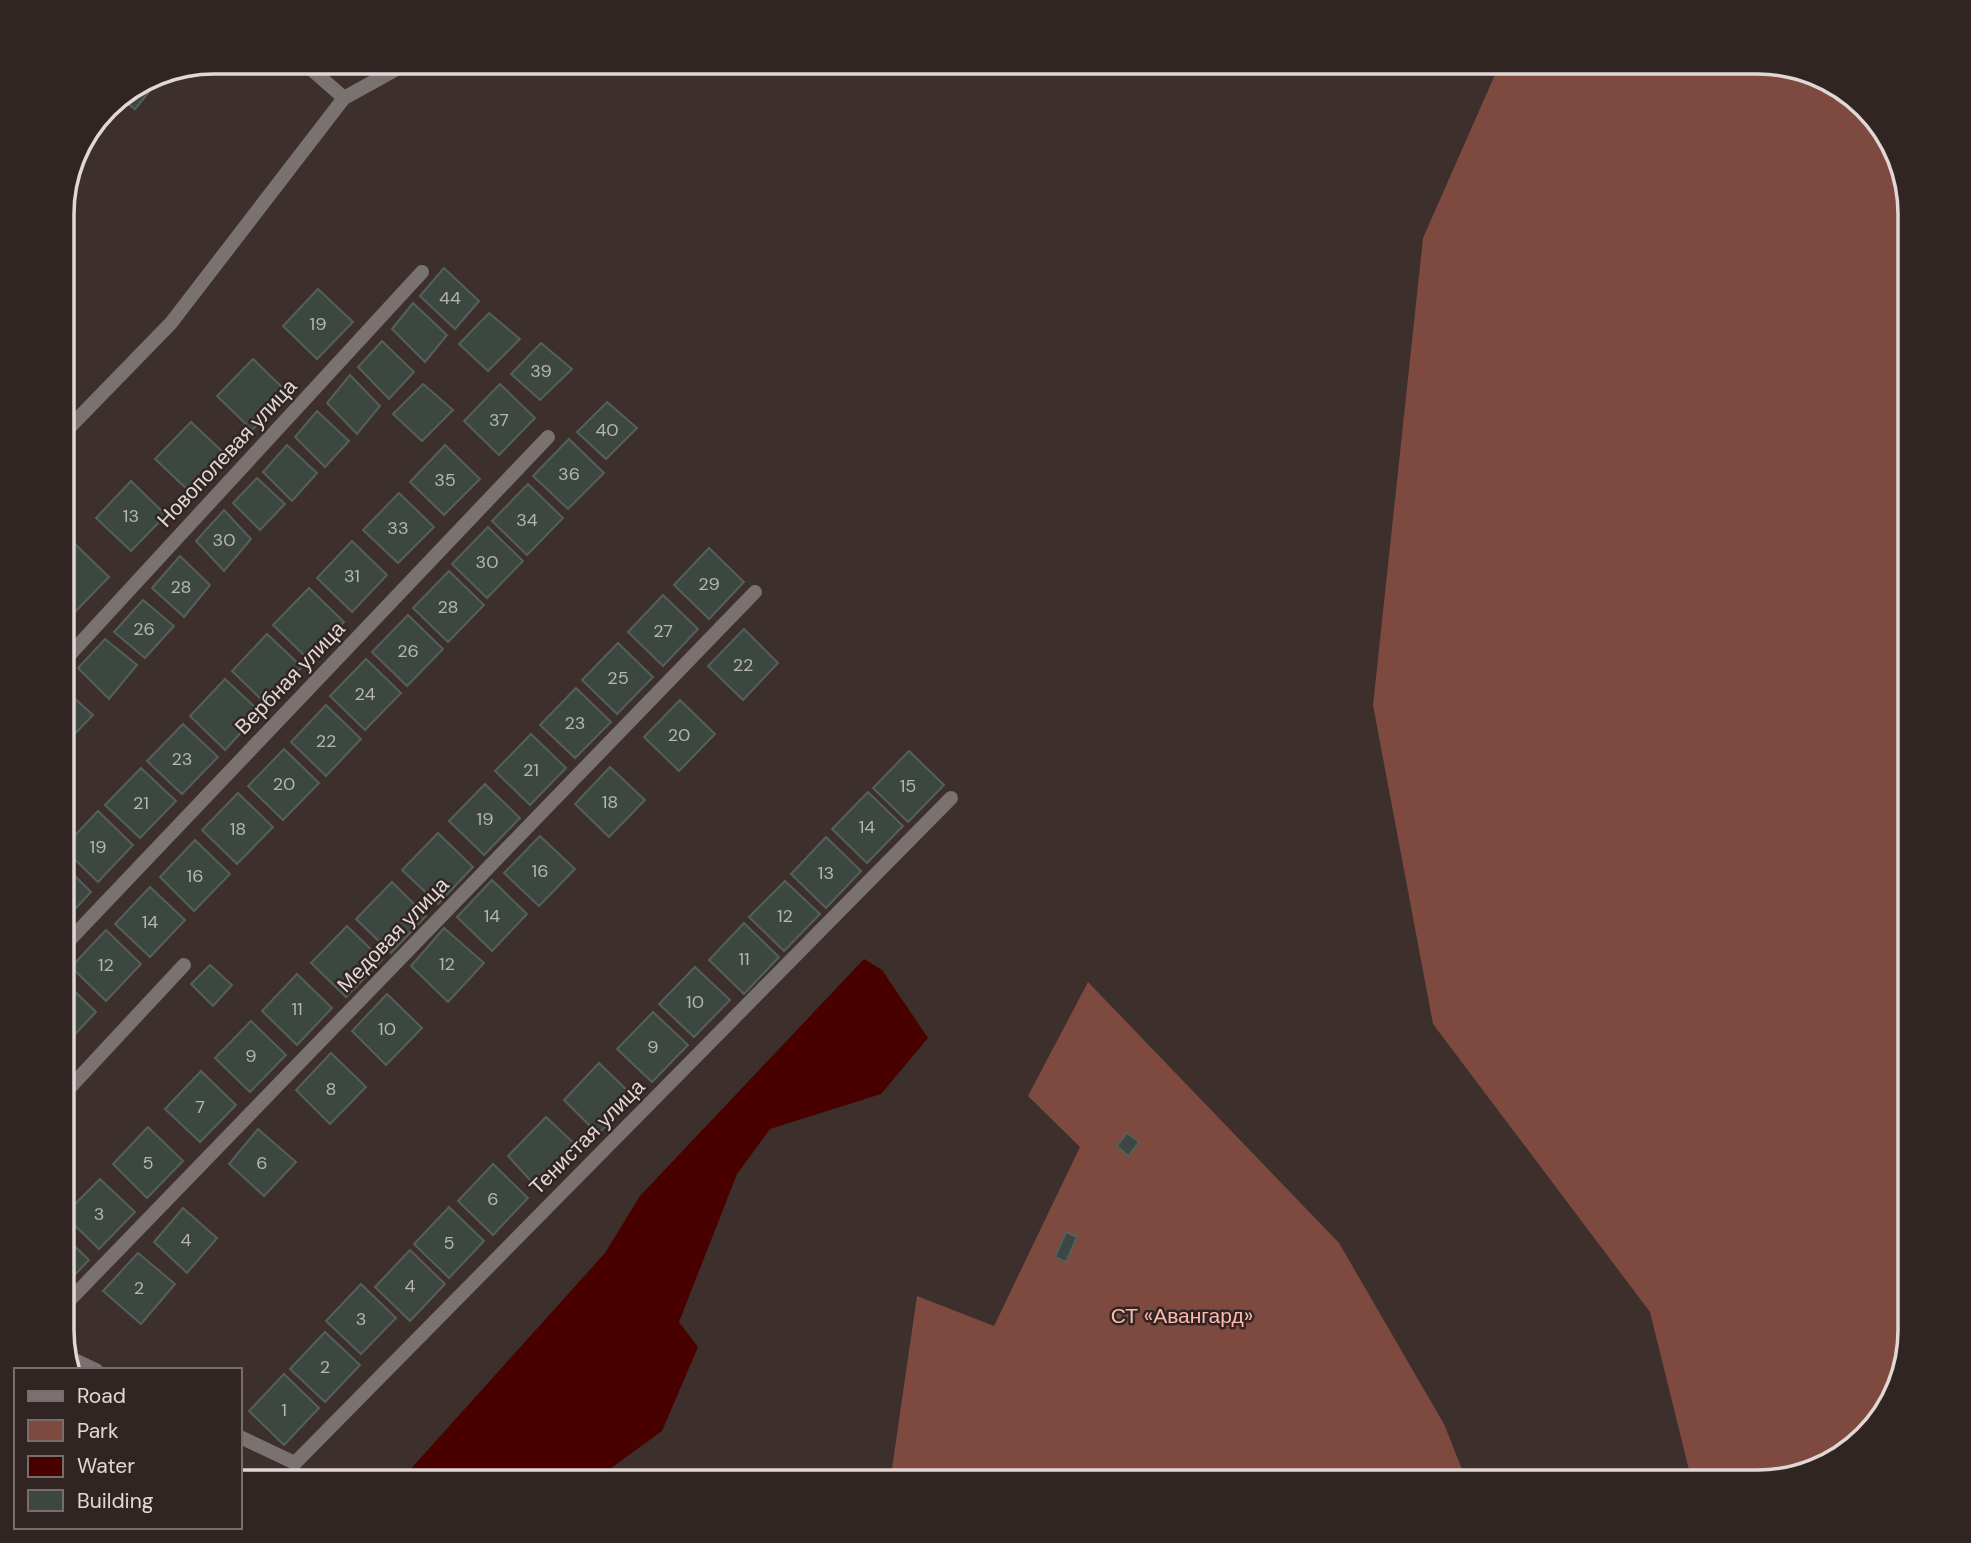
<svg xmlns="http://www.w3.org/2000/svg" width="1971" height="1543" font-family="'DM Sans',sans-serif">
<rect width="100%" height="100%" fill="#3c2f2c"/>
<!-- green -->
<g fill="#7e493f">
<path d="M1501 61H1758L1807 69 1858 99 1894 146 1910 213V1330L1902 1379 1872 1430 1825 1466 1758 1482H1692L1650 1312 1433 1024 1373 705 1423 238Z"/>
<path d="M1088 982 1339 1243 1444 1424 1467 1482H890L917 1296 994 1326 1080 1147 1028 1096Z"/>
</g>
<!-- water -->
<path fill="#490100" d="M864 959 882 970 928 1038 881 1094 770 1129 737 1174 679 1322 698 1347 662 1431 592 1482H399L605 1253 640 1196Z"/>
<!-- building -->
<g fill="#3b4740" stroke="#546058" stroke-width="2">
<path d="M150 76 157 82 135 109 118 96Z"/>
<path d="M444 268 479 301 455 329 420 296Z"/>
<path d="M318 289 353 322 317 359 283 326Z"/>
<path d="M413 303 447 335 425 362 392 329Z"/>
<path d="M489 313 520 339 488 371 459 344Z"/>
<path d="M382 341 414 372 389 399 358 367Z"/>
<path d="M541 343 572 369 540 400 511 374Z"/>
<path d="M253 359 288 393 252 430 217 396Z"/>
<path d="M350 375 380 406 357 434 327 403Z"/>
<path d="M423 384 453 410 422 441 393 414Z"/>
<path d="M500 384 535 418 499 455 464 421Z"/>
<path d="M607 402 637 428 606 459 577 432Z"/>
<path d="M317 411 349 441 325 467 295 437Z"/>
<path d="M191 422 226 455 190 492 155 459Z"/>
<path d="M569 439 604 473 568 509 533 476Z"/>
<path d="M287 445 317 473 292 501 263 472Z"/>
<path d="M445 445 480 479 444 515 410 482Z"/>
<path d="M257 478 285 504 260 530 233 503Z"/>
<path d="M131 481 166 515 131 551 96 518Z"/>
<path d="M528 484 563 518 527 555 492 521Z"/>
<path d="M399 493 434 527 398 563 363 530Z"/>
<path d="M224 510 251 539 224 571 196 541Z"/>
<path d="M488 527 523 561 487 598 452 564Z"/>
<path d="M352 541 387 575 352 612 317 578Z"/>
<path d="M74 543 109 577 73 614 62 603V556Z"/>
<path d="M709 548 744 582 709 619 674 585Z"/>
<path d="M180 556 210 585 184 617 152 588Z"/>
<path d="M449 571 484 605 448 642 413 608Z"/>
<path d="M309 588 344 622 308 659 273 625Z"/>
<path d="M663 595 698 629 663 666 628 632Z"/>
<path d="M143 600 174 626 145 658 114 632Z"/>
<path d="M408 615 443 649 407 686 372 652Z"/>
<path d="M744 629 778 663 743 700 708 666Z"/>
<path d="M267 634 302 667 266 704 232 671Z"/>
<path d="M105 639 137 665 109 699 78 668Z"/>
<path d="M618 643 653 677 617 714 582 680Z"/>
<path d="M366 659 401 693 365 730 330 696Z"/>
<path d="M225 679 260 712 225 750 190 716Z"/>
<path d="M62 687 93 715 62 747Z"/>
<path d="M576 688 611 722 575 758 540 725Z"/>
<path d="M680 700 715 734 679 771 644 737Z"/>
<path d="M326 705 361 739 326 776 291 742Z"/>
<path d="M183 724 218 757 182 794 147 761Z"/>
<path d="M531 734 566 768 530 805 495 771Z"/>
<path d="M284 749 319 783 283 820 248 786Z"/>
<path d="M909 751 944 785 908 822 873 788Z"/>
<path d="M610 767 645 800 609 837 575 804Z"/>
<path d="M141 768 176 801 140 838 105 805Z"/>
<path d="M485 784 520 818 484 855 449 821Z"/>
<path d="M868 792 903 826 867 863 832 829Z"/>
<path d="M238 793 273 827 237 864 202 830Z"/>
<path d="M98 811 133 845 98 882 63 848Z"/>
<path d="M438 833 473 867 438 904 402 870Z"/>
<path d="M540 836 575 869 539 906 504 873Z"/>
<path d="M826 837 861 871 826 908 791 874Z"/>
<path d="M195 840 230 874 194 911 160 877Z"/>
<path d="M62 863 91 892 62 923Z"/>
<path d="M492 880 527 914 492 951 457 917Z"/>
<path d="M785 881 820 914 784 951 749 917Z"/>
<path d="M392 882 426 916 391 953 356 919Z"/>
<path d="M150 887 185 920 150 957 115 924Z"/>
<path d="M744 923 779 957 744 994 709 960Z"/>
<path d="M347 926 382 960 346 997 311 963Z"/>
<path d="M444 928 484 963 448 1002 411 966Z"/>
<path d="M106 930 141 964 106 1001 71 967Z"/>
<path d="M210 965 232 985 213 1006 191 984Z"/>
<path d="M695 967 730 1000 694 1037 659 1004Z"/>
<path d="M297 974 332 1008 297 1045 262 1011Z"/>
<path d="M62 979 96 1012 62 1048Z"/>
<path d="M387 994 422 1028 386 1065 352 1031Z"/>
<path d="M653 1012 688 1045 652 1082 617 1049Z"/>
<path d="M251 1021 286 1055 250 1092 215 1058Z"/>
<path d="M331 1053 366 1087 330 1124 296 1090Z"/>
<path d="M599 1063 634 1097 598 1134 564 1100Z"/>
<path d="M201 1071 236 1105 200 1142 165 1109Z"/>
<path d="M546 1117 580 1149 540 1191 508 1156Z"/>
<path d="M148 1127 183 1161 147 1198 113 1164Z"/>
<path d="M258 1129 296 1162 264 1196 229 1164Z"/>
<path d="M1127 1133 1139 1142 1128 1156 1117 1146Z"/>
<path d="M493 1164 528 1198 493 1235 458 1201Z"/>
<path d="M100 1179 135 1212 99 1249 64 1215Z"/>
<path d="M449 1207 484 1241 449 1278 414 1244Z"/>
<path d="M183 1208 217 1238 187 1273 154 1242Z"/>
<path d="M1066 1232 1077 1237 1066 1262 1055 1257Z"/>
<path d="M62 1234 89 1260 62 1288Z"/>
<path d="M410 1250 445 1284 410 1321 375 1287Z"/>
<path d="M138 1253 175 1284 141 1324 103 1291Z"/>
<path d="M361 1284 396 1318 361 1354 326 1321Z"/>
<path d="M325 1332 360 1365 325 1402 290 1369Z"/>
<path d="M284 1374 319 1408 284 1445 249 1411Z"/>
</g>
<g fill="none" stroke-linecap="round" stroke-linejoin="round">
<!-- minor -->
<g stroke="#797271" stroke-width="14">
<path d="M302 61 344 98"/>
<path d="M62 435 171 323 344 98 411 61"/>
<path d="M62 663 422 272"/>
<path d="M62 948 548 437"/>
<path d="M62 1096 184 965"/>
<path d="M62 1308 755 592"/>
<path d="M66 1356 96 1370"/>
<path d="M240 1437 295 1463 951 798"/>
</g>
</g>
<g text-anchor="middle" stroke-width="5" stroke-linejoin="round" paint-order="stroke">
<!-- number labels -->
<g font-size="18" fill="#b8b4b0">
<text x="450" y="304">44</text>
<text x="318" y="330">19</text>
<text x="541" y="377">39</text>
<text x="499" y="426">37</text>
<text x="607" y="436">40</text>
<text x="569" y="480">36</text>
<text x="445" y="486">35</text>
<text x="131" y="522">13</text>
<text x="527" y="526">34</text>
<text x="398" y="534">33</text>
<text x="224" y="546">30</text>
<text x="487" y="568">30</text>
<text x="352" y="582">31</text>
<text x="709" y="590">29</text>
<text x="181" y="593">28</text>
<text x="448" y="613">28</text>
<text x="144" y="635">26</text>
<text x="663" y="637">27</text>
<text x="408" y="657">26</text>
<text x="743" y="671">22</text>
<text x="618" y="684">25</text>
<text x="365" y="700">24</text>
<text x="575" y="729">23</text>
<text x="679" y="741">20</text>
<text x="326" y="747">22</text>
<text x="182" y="765">23</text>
<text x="531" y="776">21</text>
<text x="284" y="790">20</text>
<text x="908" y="792">15</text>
<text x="610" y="808">18</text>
<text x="141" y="809">21</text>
<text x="485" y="825">19</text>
<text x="867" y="833">14</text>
<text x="238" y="835">18</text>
<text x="98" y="853">19</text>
<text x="540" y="877">16</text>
<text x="826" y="879">13</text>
<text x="195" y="882">16</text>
<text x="492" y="922">14</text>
<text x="785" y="922">12</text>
<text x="150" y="928">14</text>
<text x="744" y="965">11</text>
<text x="447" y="970">12</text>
<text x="106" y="971">12</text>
<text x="695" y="1008">10</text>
<text x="297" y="1015">11</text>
<text x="387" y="1035">10</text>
<text x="653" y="1053">9</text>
<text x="251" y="1062">9</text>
<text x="331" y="1095">8</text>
<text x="200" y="1113">7</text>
<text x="148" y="1169">5</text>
<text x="262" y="1169">6</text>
<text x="493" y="1205">6</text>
<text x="99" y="1220">3</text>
<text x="186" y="1246">4</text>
<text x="449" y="1249">5</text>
<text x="410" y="1292">4</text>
<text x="139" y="1294">2</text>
<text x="361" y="1325">3</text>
<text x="325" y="1373">2</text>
<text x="284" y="1416">1</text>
</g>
<!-- street labels -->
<g font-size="21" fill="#e1d8d6" stroke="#312523">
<text transform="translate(227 453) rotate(-47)" y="7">Новополевая улица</text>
<text transform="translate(290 678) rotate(-46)" y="7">Вербная улица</text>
<text transform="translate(393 935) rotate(-46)" y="7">Медовая улица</text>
<text transform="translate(587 1137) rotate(-45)" y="7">Тенистая улица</text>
</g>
<!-- park labels -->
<g font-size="21" fill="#fdbaad" stroke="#312523">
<text x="1182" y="1323">СТ «Авангард»</text>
</g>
</g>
<!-- crop -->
<path d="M0 0H1971V1543H0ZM214 74H1758A140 140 0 0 1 1898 214V1330A140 140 0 0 1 1758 1470H214A140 140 0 0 1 74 1330V214A140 140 0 0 1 214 74Z" fill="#312523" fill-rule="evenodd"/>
<path fill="none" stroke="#e1d8d6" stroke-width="3.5" d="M214 74H1758A140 140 0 0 1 1898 214V1330A140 140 0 0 1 1758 1470H214A140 140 0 0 1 74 1330V214A140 140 0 0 1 214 74Z"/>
<!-- legend -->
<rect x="14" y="1368" width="228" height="161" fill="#312523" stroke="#776d6b" stroke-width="2"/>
<rect x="28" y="1391" width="35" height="10" fill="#797271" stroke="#776d6b" stroke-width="2"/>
<text x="77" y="1403" font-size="21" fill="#e1d8d6">Road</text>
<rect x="28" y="1420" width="35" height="21" fill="#7e493f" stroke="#776d6b" stroke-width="2"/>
<text x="77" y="1438" font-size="21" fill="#e1d8d6">Park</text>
<rect x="28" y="1456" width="35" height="21" fill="#490100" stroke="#776d6b" stroke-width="2"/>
<text x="77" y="1473" font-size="21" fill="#e1d8d6">Water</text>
<rect x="28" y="1490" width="35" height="21" fill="#3b4740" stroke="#776d6b" stroke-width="2"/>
<text x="77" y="1508" font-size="21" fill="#e1d8d6">Building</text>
</svg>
